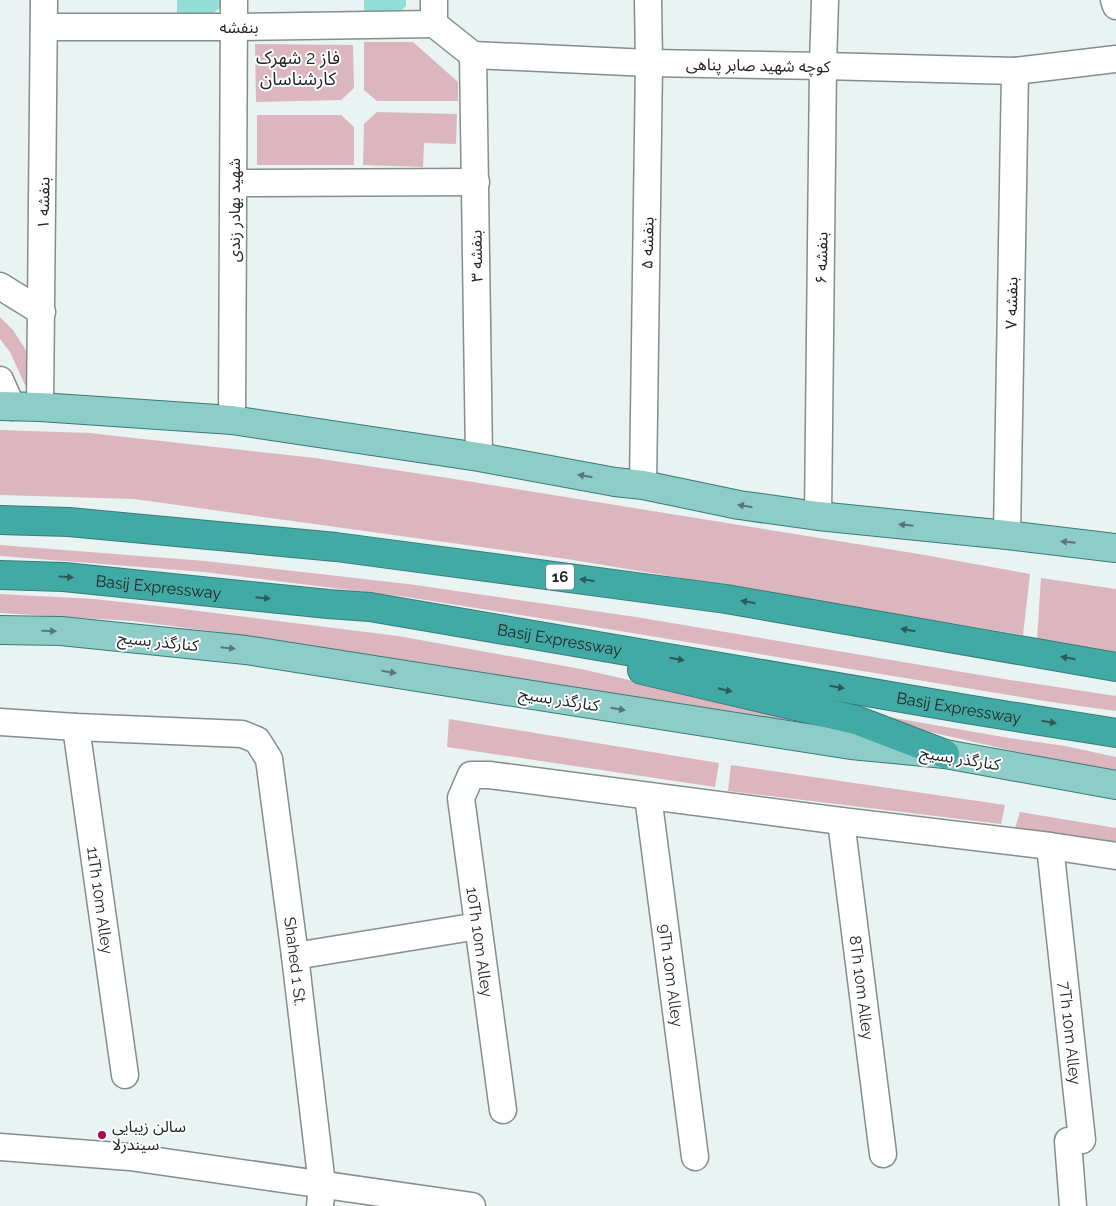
<svg xmlns="http://www.w3.org/2000/svg" width="1116" height="1206" font-family="Raleway,'Noto Sans Arabic',sans-serif">
<rect width="100%" height="100%" fill="#e8f3f2"/>
<!-- green -->
<g fill="#dcb6bf">
<path d="M364 42H413L458 82V101H377L364 90Z"/>
<path d="M255 44 353 45 354 88 341 100 256 102Z"/>
<path d="M377 112 457 114 456 144 424 143 423 167 363 165 364 124Z"/>
<path d="M257 115H341L354 127V165H257Z"/>
<path d="M0 317 13 330 29 355 30 389 26 387 10 352 0 339Z"/>
<path d="M0 430 89 433 315 458 448 478 919 554 1030 574 1023 635 567 559 134 499 0 495Z"/>
<path d="M0 545 205 561 408 584 636 617 1004 679 1116 696V711L1051 702 614 630 407 597 204 572 0 556Z"/>
<path d="M1041 578 1116 589V653L1037 640Z"/>
<path d="M0 594 94 599 175 608 398 636 581 669 874 736 697 709 483 673 210 631 133 621 0 613Z"/>
<path d="M860 712 1009 738 1065 746 1116 757V774L921 730Z"/>
<path d="M449 719 719 763 715 787 447 747Z"/>
<path d="M731 765 1005 805 1001 824 728 791Z"/>
<path d="M1020 812 1116 828V846L1015 828Z"/>
</g>
<!-- building -->
<g fill="#93ddd8">
<path d="M177 0H224V5L212 14 177 13Z"/>
<path d="M364 0H406V6L397 15 364 14Z"/>
</g>
<g fill="none" stroke-linecap="round" stroke-linejoin="round">
<defs>
<g id="minor">
<path d="M434 0V24L473 55 649 63 823 66 1015 71 1116 59"/>
<path d="M1114 0 1116 6"/>
<path d="M44 27H234L434 24"/>
<path d="M473 55 479 457"/>
<path d="M234 183 476 182"/>
<path d="M0 286 42 312"/>
<path d="M0 380 12 407"/>
<path d="M40 407 44 0"/>
<path d="M232 420 234 0"/>
<path d="M643 485 649 63 648 0"/>
<path d="M818 516 823 66 825 0"/>
<path d="M1007 535 1015 71"/>
<path id="s1" d="M0 722 76 727 242 734 257 740 269 759 295 956 322 1185 320 1206"/>
<path id="s2" d="M76 727 125 1075"/>
<path id="s3" d="M648 796 695 1157"/>
<path id="s4" d="M841 821 883 1154"/>
<path id="s5" d="M1050 846 1082 1140 1068 1141 1073 1206"/>
<path d="M295 956 478 926"/>
<path d="M503 1110 461 798 471 775H489L841 821 1050 846 1116 856"/>
<path d="M0 1147 130 1157 472 1206"/>
</g>
<g id="major">
<path d="M0 406 40 407 232 420 479 457 615 482 643 485 739 505 818 516 1007 535 1116 548"/>
<path d="M0 630 61 631 246 650 851 745 945 754 1116 785"/>
</g>
<g id="highway">
<path d="M0 520 69 522 336 547 726 599 1116 667"/>
<path id="s6" d="M0 575 64 577 328 604 370 607 966 709 1116 733"/>
<path d="M642 670 856 720 945 754"/>
</g>
</defs>
<!-- minor casing -->
<use href="#minor" stroke="#848e8d" stroke-width="29"/>
<!-- major casing -->
<use href="#major" stroke="#367b78" stroke-width="30"/>
<!-- highway casing -->
<use href="#highway" stroke="#367b78" stroke-width="30"/>
<!-- minor -->
<use href="#minor" stroke="#fff" stroke-width="26"/>
<!-- major -->
<use href="#major" stroke="#8eccc8" stroke-width="28"/>
<!-- highway -->
<use href="#highway" stroke="#42aaa4" stroke-width="28"/>
</g>
<!-- one-way arrows -->
<defs><path id="oneway-solid" d="M-6-.8H1V-3.2L6.5 0L1 3.2V.8H-6Z" transform="scale(1.25)"/></defs>
<g fill="#587876">
<use href="#oneway-solid" transform="translate(585 476) rotate(-170)"/>
<use href="#oneway-solid" transform="translate(745 506) rotate(-171)"/>
<use href="#oneway-solid" transform="translate(906 525) rotate(-174)"/>
<use href="#oneway-solid" transform="translate(1068 542) rotate(-174)"/>
<use href="#oneway-solid" transform="translate(49 631) rotate(1)"/>
<use href="#oneway-solid" transform="translate(228 648) rotate(6)"/>
<use href="#oneway-solid" transform="translate(389 672) rotate(9)"/>
<use href="#oneway-solid" transform="translate(618 709) rotate(9)"/>
</g>
<g fill="#2e5a58">
<use href="#oneway-solid" transform="translate(66 577) rotate(4)"/>
<use href="#oneway-solid" transform="translate(587 580) rotate(-173)"/>
<use href="#oneway-solid" transform="translate(263 598) rotate(6)"/>
<use href="#oneway-solid" transform="translate(748 602) rotate(-170)"/>
<use href="#oneway-solid" transform="translate(908 630) rotate(-170)"/>
<use href="#oneway-solid" transform="translate(1068 658) rotate(-170)"/>
<use href="#oneway-solid" transform="translate(677 659) rotate(10)"/>
<use href="#oneway-solid" transform="translate(837 687) rotate(10)"/>
<use href="#oneway-solid" transform="translate(725 690) rotate(13)"/>
<use href="#oneway-solid" transform="translate(1049 722) rotate(9)"/>
</g>
<!-- markers -->
<circle fill="#a10b4f" stroke="#fff" stroke-width="2" cx="102" cy="1135" r="5"/>
<g text-anchor="middle" stroke-width="4" stroke-linejoin="round" paint-order="stroke">
<!-- shield labels -->
<rect fill="#fff" stroke="#646666" stroke-width="1" x="546" y="564.5" width="28" height="25" rx="4"/>
<g font-size="15" font-weight="bold" fill="#212525">
<text x="560" y="582">16</text>
</g>
<!-- street labels -->
<g font-size="16" fill="#212525" stroke="#fff">
<text x="239" y="33">بنفشه</text>
<text transform="translate(758 65) rotate(1)" y="6">کوچه شهید صابر پناهی</text>
<text transform="translate(43 203) rotate(-89)" y="6">بنفشه ۱</text>
<text transform="translate(234 210) rotate(-90)" y="6">شهید بهادر زندی</text>
<text transform="translate(647 243) rotate(-89)" y="6">بنفشه ۵</text>
<text transform="translate(476 256) rotate(-91)" y="6">بنفشه ۳</text>
<text transform="translate(821 258) rotate(-89)" y="6">بنفشه ۶</text>
<text transform="translate(1011 303) rotate(-89)" y="6">بنفشه ۷</text>
<text dy="6" stroke="none"><textPath href="#s6" startOffset="159">Basij Expressway</textPath></text>
<text dy="6" stroke="none"><textPath href="#s6" startOffset="564">Basij Expressway</textPath></text>
<text transform="translate(158 641) rotate(6)" y="6">کنارگذر بسیج</text>
<text transform="translate(559 699) rotate(9)" y="6">کنارگذر بسیج</text>
<text dy="6" stroke="none"><textPath href="#s6" startOffset="969">Basij Expressway</textPath></text>
<text transform="translate(960 758) rotate(9)" y="6">کنارگذر بسیج</text>
<text dy="6" stroke="none"><textPath href="#s2" startOffset="175">11Th 10m Alley</textPath></text>
<text transform="translate(480 942) rotate(82)" y="6">10Th 10m Alley</text>
<text dy="6" stroke="none"><textPath href="#s1" startOffset="485">Shahed 1 St.</textPath></text>
<text dy="6" stroke="none"><textPath href="#s3" startOffset="181">9Th 10m Alley</textPath></text>
<text dy="6" stroke="none"><textPath href="#s4" startOffset="168">8Th 10m Alley</textPath></text>
<text dy="6" stroke="none"><textPath href="#s5" startOffset="188">7Th 10m Alley</textPath></text>
</g>
<!-- poi labels -->
<g font-size="16" fill="#212525" stroke="#fff" text-anchor="start">
<text x="112" y="1132">سالن زیبایی<tspan x="112" dy="18">سیندرلا</tspan></text>
</g>
<!-- neighbourhood labels -->
<g font-size="18" fill="#212525" stroke="#fff">
<text x="298" y="64">فاز 2 شهرک<tspan x="298" dy="21">کارشناسان</tspan></text>
</g>
</g>
</svg>
